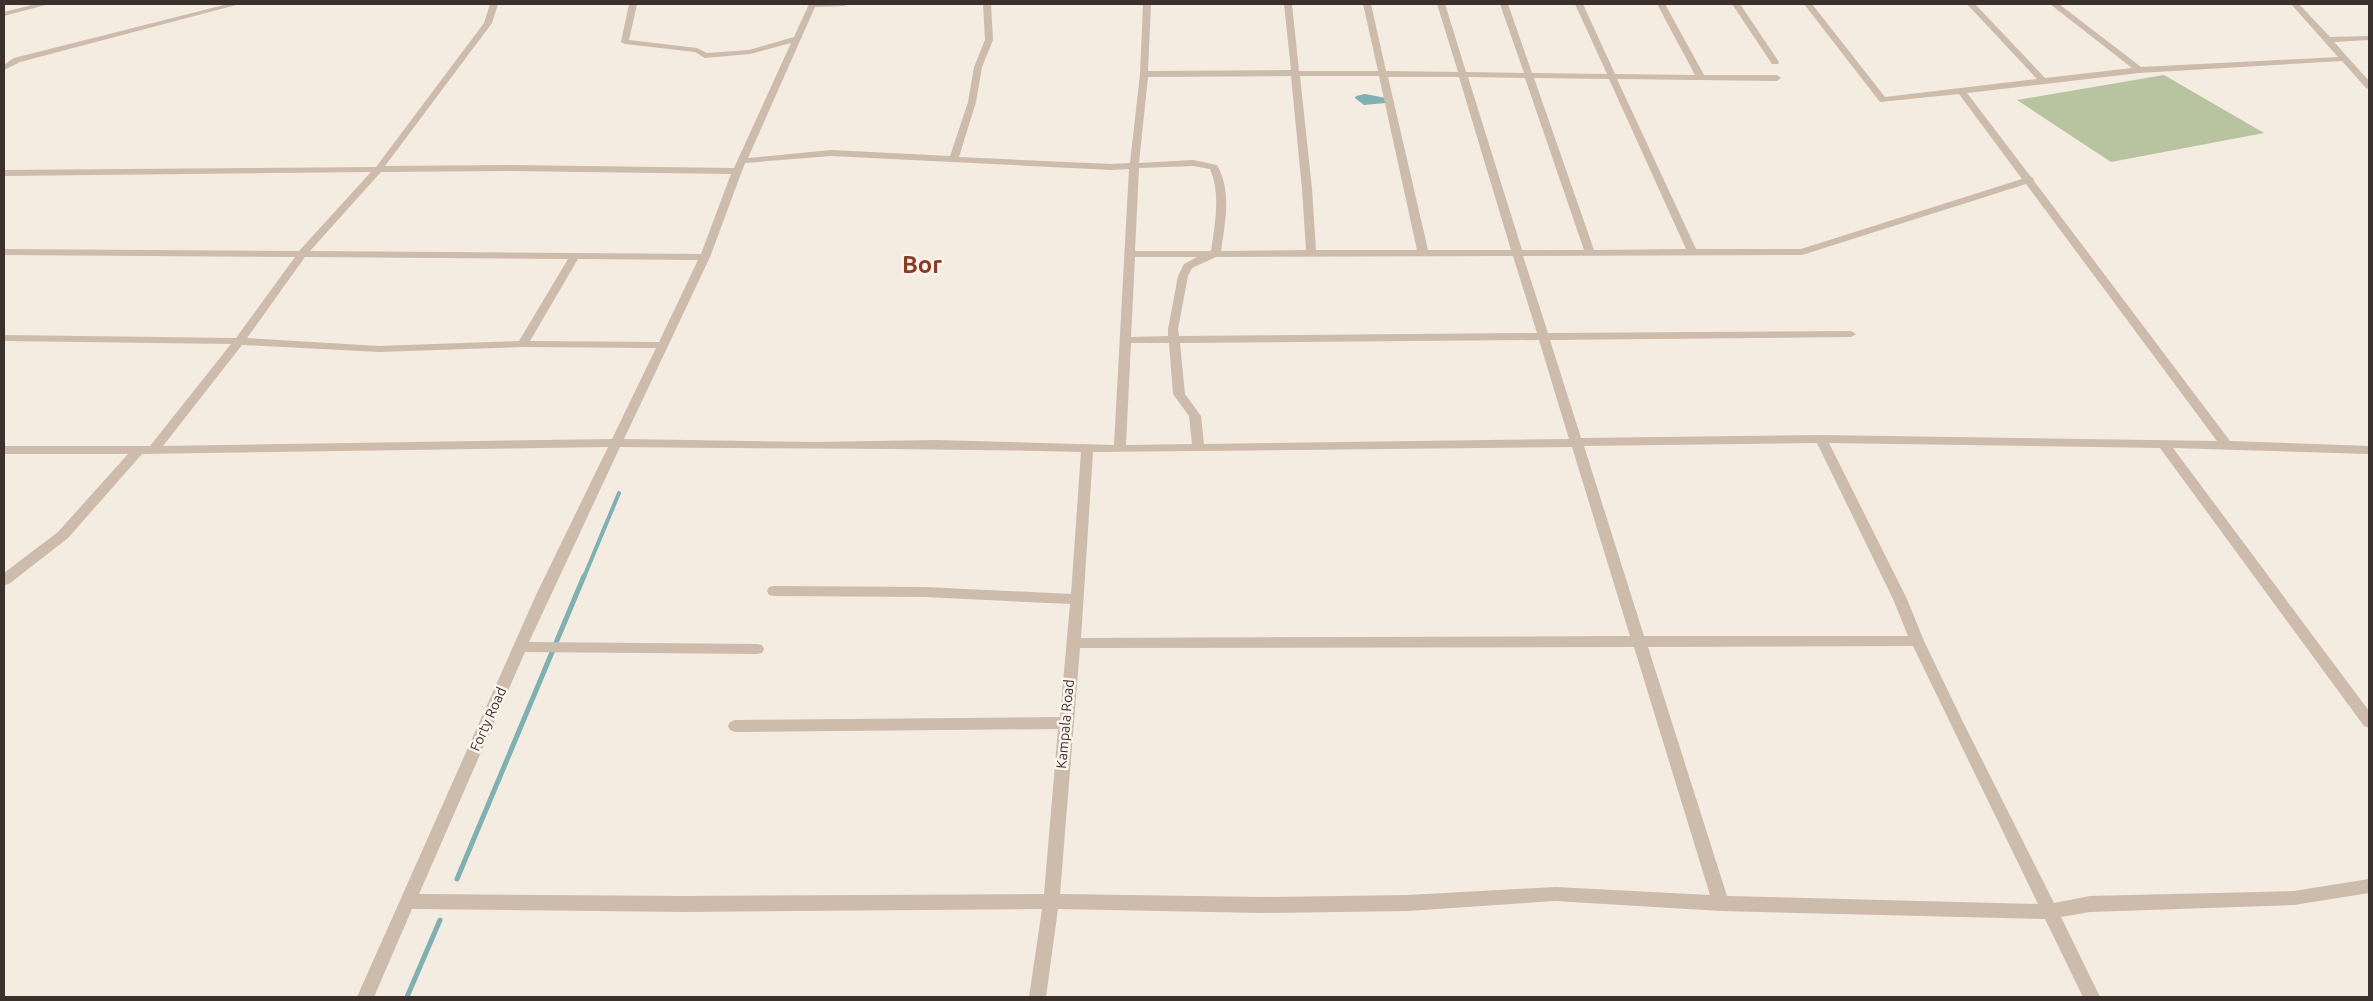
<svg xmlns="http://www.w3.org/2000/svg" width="2373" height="1001" font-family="Ubuntu,sans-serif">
<rect width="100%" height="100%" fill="#f4ebe1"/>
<!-- green -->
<path fill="#b8c4a0" d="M2164 75 2264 133 2111 162 2017 100Z"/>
<!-- water -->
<path fill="#7fb0b2" d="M1365 94 1386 98 1385 103 1364 105 1355 98 1356 96Z"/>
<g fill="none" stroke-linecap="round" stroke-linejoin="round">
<!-- stream-far1 -->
<path stroke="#7fb0b2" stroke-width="4" d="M584 577 619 493"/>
<!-- stream -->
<g stroke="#7fb0b2" stroke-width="5">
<path d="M457 879 584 576"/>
<path d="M407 997 440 920"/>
</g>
<!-- minor -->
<g fill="#cdbbac" fill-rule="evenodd">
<path d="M36 4H49L4 16V12Z"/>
<path d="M228 4H240L20 62 4 70V65L14 58Z"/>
<path d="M490 4H498L492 23 385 166 509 165 734 168 791 43 750 54 705 58 695 52 625 44 621 42 629 4H637L629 40 697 48 707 53 749 50 794 37 809 4H848L844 6 815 7 748 158 831 150 950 156 968 102 974 67 985 40 983 4H991L993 40 982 67 976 102 959 157 1111 164 1130 163 1140 74 1143 4H1151L1148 71 1291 70 1284 4H1292L1299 71H1378L1363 4H1371L1386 71 1458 72 1437 4H1445L1466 72 1524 73 1500 4H1508L1532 73 1607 74 1575 4H1583L1615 74 1695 75 1657 4H1665L1704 75H1777L1781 78 1777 81 1617 79 1696 249H1801L2022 179 1959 94 1880 102 1804 4H1812L1885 97 2037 79 1967 4H1975L2045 78 2132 68 2050 4H2059L2141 67 2338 57 2291 4H2299L2330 37 2369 36V40L2334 42 2369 81V89L2366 88 2342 61 2139 73 1967 93 2031 177 2033 178 2034 181 2230 441 2369 446V454L2173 448 2369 711V728L2364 726 2160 448 1829 443 1907 599 1924 641 1963 722 2054 903 2090 896 2294 891 2369 879V893L2294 905 2090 912 2061 917 2100 997H2083L2045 919 1721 911 1555 901 1408 911 1262 913 1058 909 1046 997H1029L1042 909 684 912 412 909 374 997H357L536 595 608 447 142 454 68 538 9 584 4 585V573L58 532 128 454H4V446H150L231 344 4 341V335L236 338 295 257 4 255V249L299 251 371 172 4 176V170L376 167 484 23ZM1291 76 1302 189 1306 250 1221 251C1225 223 1232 191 1217 165L1193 160 1139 163 1148 77ZM1300 76H1379L1417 250H1316L1312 189ZM1388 77H1459L1511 250H1428ZM1468 77 1525 78 1584 250H1522ZM1534 78 1609 79 1686 249 1594 250ZM831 156 1111 170 1129 169 1114 445 935 440 815 442 624 439 710 257 745 163ZM1193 166 1210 169C1221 195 1215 223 1211 251H1135L1139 168ZM509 171 731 174 701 254 310 251 381 172ZM2026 184 2217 441 1821 435 1581 438 1550 340 1851 337 1856 334 1851 331 1548 333 1523 256 1802 255ZM1513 256 1537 333 1179 336 1178 329 1188 276 1192 268 1216 257ZM305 257 568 259 519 341 379 346 247 338ZM1135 257H1197L1184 264 1178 276 1168 329V336L1131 337ZM578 259 698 260 659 342 530 341ZM1539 340 1569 439 1204 444 1201 416 1185 394 1180 343ZM1131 343H1169L1173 394 1189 416 1192 444 1126 445ZM242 345 379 352 523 347 656 348 612 439 163 446ZM1817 443 1893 599 1908 636H1644L1584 446ZM620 447C774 449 927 448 1081 452L1071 594 925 587 774 586 769 587 767 591 769 595 774 596 925 597 1070 604 1060 717 735 720 730 722 728 726 730 730 735 732 1058 729 1044 894 684 896 419 894 525 652 757 654 762 653 764 649 762 645 757 644 529 642ZM1572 447 1630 636 1081 638 1093 452ZM1913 646 2038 904 1727 896 1648 647ZM1634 647 1710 895 1555 887 1408 895 1262 897 1060 894 1080 648Z"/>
<path d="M1732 4H1740L1779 62 1778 64H1772Z"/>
</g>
</g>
<g text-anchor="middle" stroke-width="5" stroke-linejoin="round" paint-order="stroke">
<!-- street labels -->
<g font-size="14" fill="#3b302b" stroke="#fbf5ee">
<text transform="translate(488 719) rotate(-66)" y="5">Forty Road</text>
<text transform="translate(1065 724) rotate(-85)" y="5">Kampala Road</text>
</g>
<!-- town labels -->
<g font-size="24" font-weight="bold" fill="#8c3b22" stroke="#fbf5ee">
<text x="922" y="273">Bor</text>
</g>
</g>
<!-- border -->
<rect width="2373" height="1001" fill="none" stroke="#3b302b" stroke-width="10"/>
</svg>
